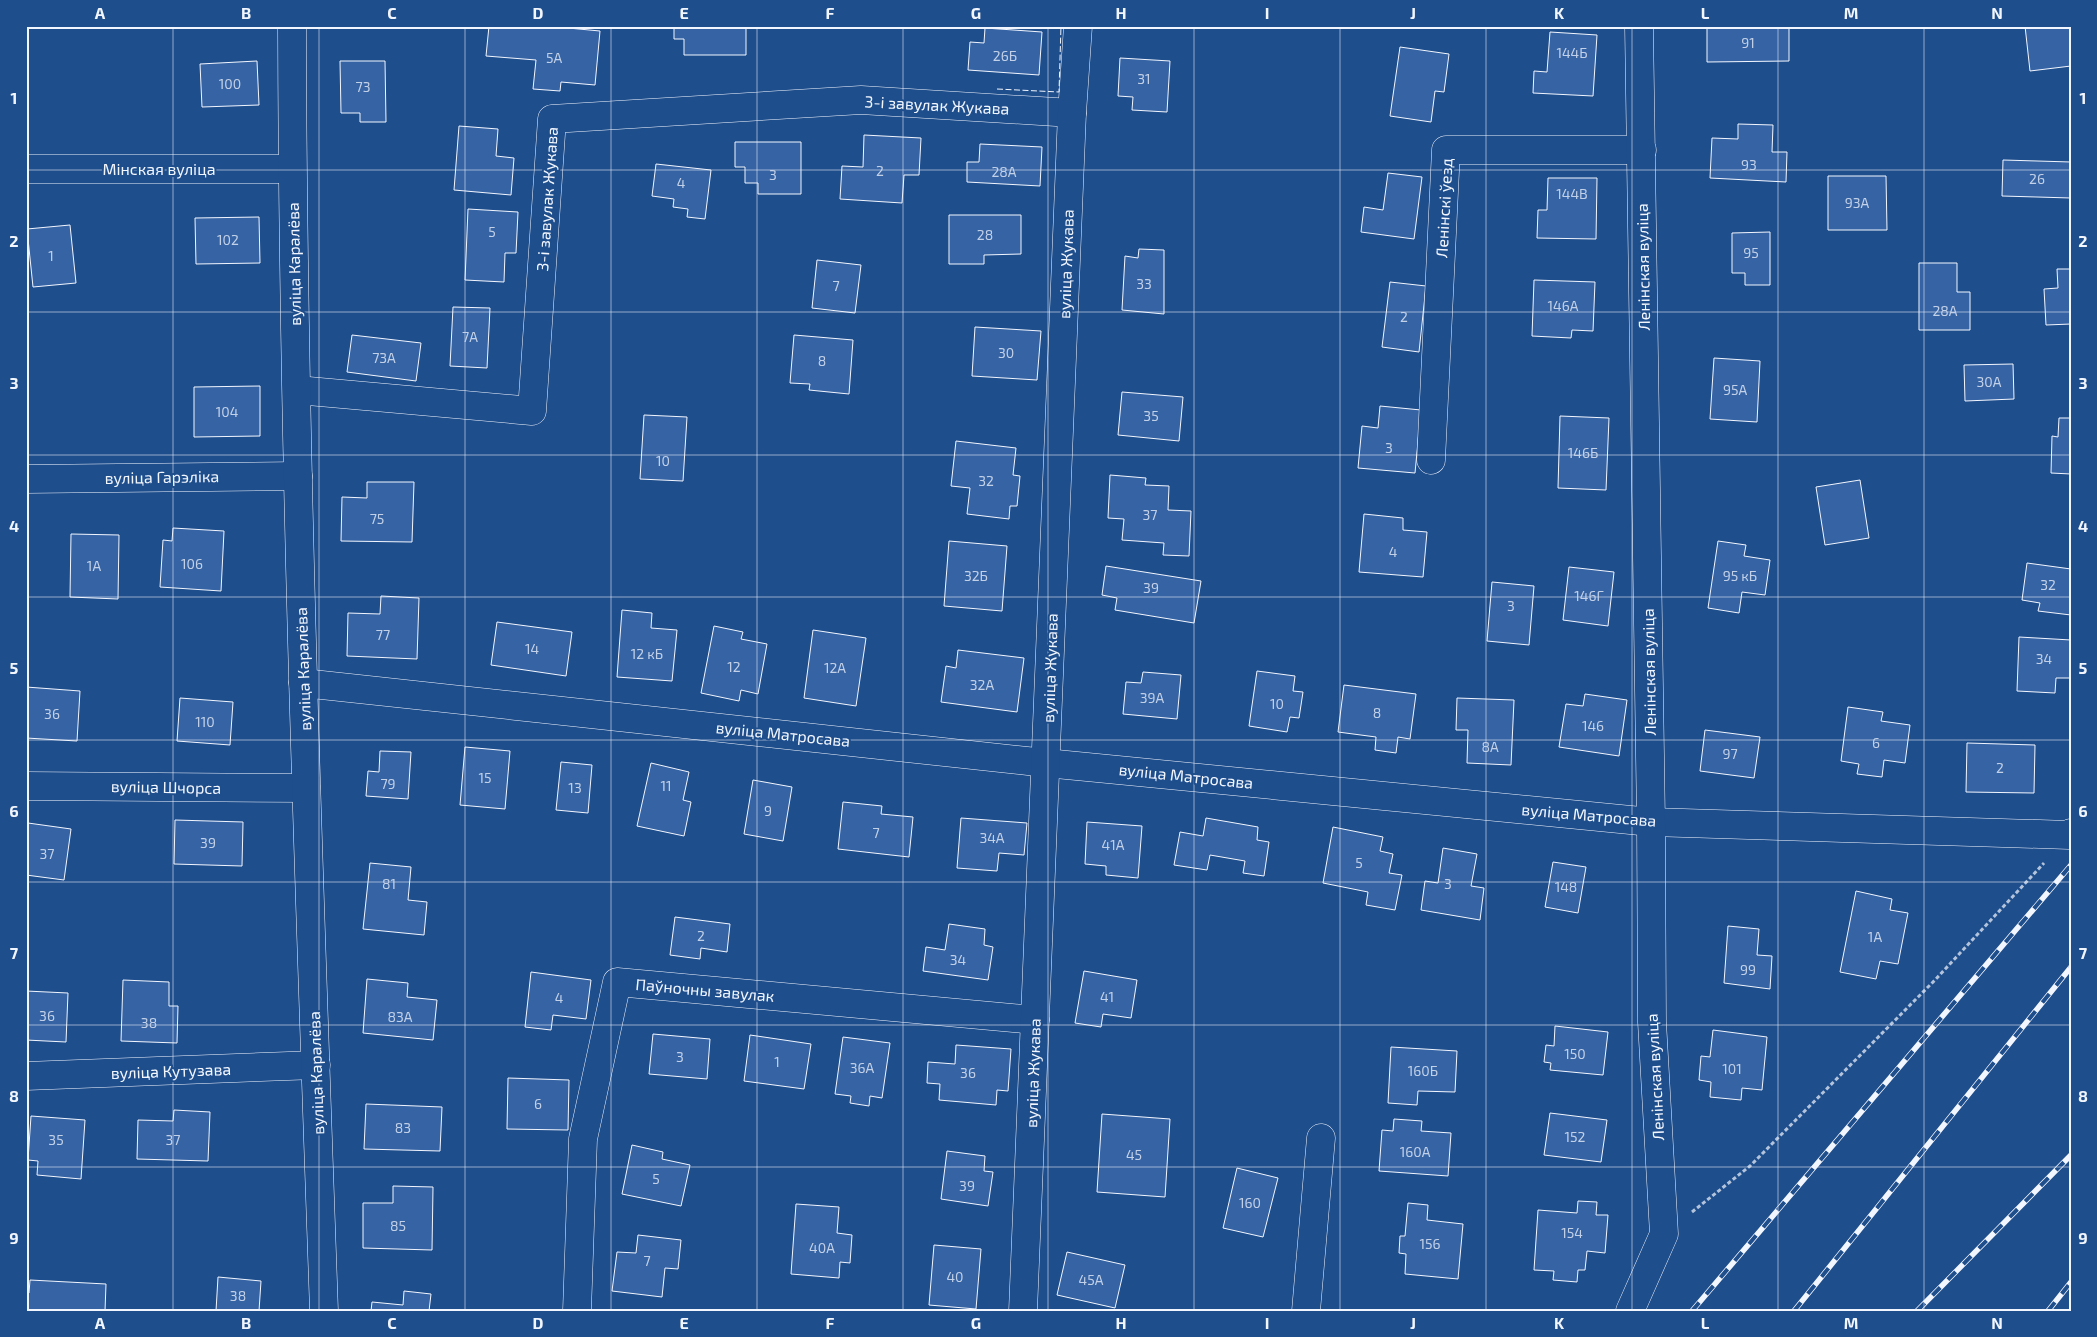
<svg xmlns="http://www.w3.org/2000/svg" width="2097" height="1337" font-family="'Exo 2',sans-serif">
<rect width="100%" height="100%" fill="#1f4e8c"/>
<!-- building -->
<g fill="#3563a3" stroke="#f2f6ff">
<path d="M489 26H547L600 31 595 85 561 82 560 91 533 89 536 60 486 56Z"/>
<path d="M674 26H746V55H684V39H674Z"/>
<path d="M1707 26H1789V61L1707 62Z"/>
<path d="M2025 26H2071V66L2030 71Z"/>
<path d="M985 28 1042 32 1039 75 968 70 970 42 984 43Z"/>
<path d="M1550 32 1597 35 1593 96 1533 93 1534 71 1547 72Z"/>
<path d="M1400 47 1449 54 1444 92 1435 91 1431 122 1390 116Z"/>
<path d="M1120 58 1170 61 1167 112 1132 110 1133 97 1118 96Z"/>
<path d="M257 61 259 105 202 107 200 64Z"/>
<path d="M340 61H385L386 122H360V113H341Z"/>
<path d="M1738 124 1773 125 1772 152H1787L1786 182 1710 178 1712 138 1738 139Z"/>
<path d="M459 126 498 129 496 156 514 158 511 195 454 190Z"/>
<path d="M864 135 921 138 919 175H904L902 203 840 199 842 166 863 167Z"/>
<path d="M735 142H801V194H758V183H745V167H735Z"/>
<path d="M980 144 1042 147 1040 186 967 182V162H979Z"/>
<path d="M2003 160 2071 162V198L2002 196Z"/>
<path d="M656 164 711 170 705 219 687 217 688 209 673 207 674 199 652 196Z"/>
<path d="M1388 173 1422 177 1414 239 1361 232 1364 207 1383 210Z"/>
<path d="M1828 176H1886L1887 230H1828Z"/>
<path d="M1548 178H1597L1596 239 1537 238 1538 210H1547Z"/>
<path d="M468 209 518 212 516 253H505L504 282 465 280Z"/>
<path d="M949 215H1021V254L984 255V264H949Z"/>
<path d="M259 217 260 263 196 264 195 218Z"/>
<path d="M70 225 76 283 33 287 27 229Z"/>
<path d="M1770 232V285H1745V273H1732V233Z"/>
<path d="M1139 249 1164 250V314L1122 310 1125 256 1138 258Z"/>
<path d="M817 260 861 265 855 313 812 308Z"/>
<path d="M1919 263H1957V292H1970V330H1919Z"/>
<path d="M2057 269H2071V324L2046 325 2044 289 2058 288Z"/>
<path d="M1534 280 1595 282 1593 331 1572 330 1571 338 1532 336Z"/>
<path d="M1390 282 1426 286 1419 352 1382 347Z"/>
<path d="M453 307 490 308 487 368 450 366Z"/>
<path d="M975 327 1041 331 1037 380 972 376Z"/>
<path d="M352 335 421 343 416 381 347 372Z"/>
<path d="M794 335 853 340 849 394 809 390 810 384 790 383Z"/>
<path d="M1714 358 1760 361 1757 422 1710 419Z"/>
<path d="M2013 364 2014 399 1965 401 1964 365Z"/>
<path d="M260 386V436L194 437V387Z"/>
<path d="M1122 392 1183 397 1179 441 1118 435Z"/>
<path d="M1380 406 1421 410 1415 473 1358 468 1362 426 1378 428Z"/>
<path d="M644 415 687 417 683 481 640 479Z"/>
<path d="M1560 416 1609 418 1606 490 1558 488Z"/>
<path d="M2059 418H2071V474L2051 473 2052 436 2058 437Z"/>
<path d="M956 441 1016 448 1013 475 1020 476 1017 506H1010L1009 519 967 514 970 488 951 486Z"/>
<path d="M1110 475 1146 478 1145 485 1169 486 1168 510 1191 511 1189 556 1163 555 1164 543 1122 540 1124 519 1108 518Z"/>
<path d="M1860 480 1869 538 1825 545 1816 487Z"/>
<path d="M367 482H414L412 542 341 541 342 497 367 498Z"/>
<path d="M1364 514 1403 518V530L1427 532 1423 577 1359 572Z"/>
<path d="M173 528 224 531 221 591 160 587 163 540 172 541Z"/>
<path d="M71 534 119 535 118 599 70 597Z"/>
<path d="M949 541 1007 546 1002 611 944 606Z"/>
<path d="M1718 541 1746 545 1744 556 1770 560 1765 595 1742 592 1739 613 1708 608Z"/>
<path d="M2027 563 2071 569V615L2038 611 2040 603 2022 600Z"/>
<path d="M1106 566 1201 581 1194 623 1115 610 1117 598 1102 595Z"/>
<path d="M1569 567 1614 572 1608 626 1563 620Z"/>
<path d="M1492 582 1534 586 1529 645 1487 641Z"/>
<path d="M381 596 419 598 417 659 347 656 348 613 380 614Z"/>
<path d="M622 610 652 613 651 628 677 630 672 681 617 677Z"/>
<path d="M497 622 572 632 566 676 491 665Z"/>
<path d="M714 626 743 632 741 639 767 644 758 694 741 690 739 701 701 693Z"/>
<path d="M813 630 866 638 856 706 804 698Z"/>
<path d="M2019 637 2071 640V678H2056L2055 693 2017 691Z"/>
<path d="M958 650 1024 658 1017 712 941 702 946 666 956 668Z"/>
<path d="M1257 671 1295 676 1293 691 1303 692 1299 718 1290 717 1287 732 1249 726Z"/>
<path d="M1143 672 1181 675 1177 719 1123 714 1126 682 1141 683Z"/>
<path d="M1344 685 1416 694 1410 739 1398 737 1396 753 1375 750 1376 737 1338 732Z"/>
<path d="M26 687 80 691 77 741 26 738Z"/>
<path d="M1585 694 1627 700 1619 756 1559 747 1566 704 1583 706Z"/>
<path d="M180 698 233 702 230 745 177 741Z"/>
<path d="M1457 698 1514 700 1511 765 1467 763 1468 730H1456Z"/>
<path d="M1848 707 1883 712 1881 721 1910 725 1905 763 1884 760 1882 777 1857 774 1859 764 1841 761Z"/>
<path d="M1705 730 1760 737 1754 778 1700 771Z"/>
<path d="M1967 743 2035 745 2034 793 1966 792Z"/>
<path d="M465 747 510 751 505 809 460 805Z"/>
<path d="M380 751 411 752 408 799 366 796 368 771 379 772Z"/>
<path d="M561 762 592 765 588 813 556 810Z"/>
<path d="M651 763 689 772 683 800 691 802 684 836 637 826Z"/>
<path d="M753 780 792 787 783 841 744 834Z"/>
<path d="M843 802 882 806 881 814 913 817 909 857 838 849Z"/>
<path d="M961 818 1027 823 1024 855 999 853 997 871 957 868Z"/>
<path d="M1206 818 1258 827 1257 840 1269 842 1264 876 1243 873 1245 861 1210 855 1207 870 1174 865 1180 832 1203 836Z"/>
<path d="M175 820 243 822 242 866 174 864Z"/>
<path d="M1087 822 1142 826 1138 878 1106 875V866L1085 864Z"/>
<path d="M28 823 71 829 64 880 26 875Z"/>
<path d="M1333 827 1383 837 1380 851 1393 854 1389 873 1402 875 1395 910 1366 905 1368 892 1323 883Z"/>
<path d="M1443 848 1477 854 1471 886 1484 888 1480 920 1421 910 1425 881 1438 883Z"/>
<path d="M1553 862 1586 867 1578 913 1545 907Z"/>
<path d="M370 863 411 867 408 900 427 902 424 935 363 929Z"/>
<path d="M1856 891 1892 899 1890 910 1908 913 1898 964 1880 961 1876 979 1840 972Z"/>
<path d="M675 917 730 924 727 952 701 948 700 959 670 955Z"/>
<path d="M949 924 985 929 984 945 993 947 988 980 923 971 926 947 945 950Z"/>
<path d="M1728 926 1759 929 1757 955 1772 956 1770 989 1724 983Z"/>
<path d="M1084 971 1137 980 1131 1018 1103 1014 1101 1027 1075 1023Z"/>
<path d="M531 972 591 980 586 1019 553 1015 551 1030 525 1027Z"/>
<path d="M367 979 408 983 407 997 437 1000 433 1040 363 1033Z"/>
<path d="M123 980 169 982V1006H178L177 1043 121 1041Z"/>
<path d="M26 991 68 993 66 1042 26 1040Z"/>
<path d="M1555 1026 1608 1032 1603 1075 1550 1070 1551 1063 1544 1062 1546 1045 1554 1046Z"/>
<path d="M1713 1030 1767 1037 1762 1090 1742 1088 1741 1100 1710 1097 1711 1082 1699 1080 1701 1056 1710 1057Z"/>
<path d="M653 1034 710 1039 707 1079 649 1074Z"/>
<path d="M750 1035 811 1044 804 1089 744 1081Z"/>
<path d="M843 1037 890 1043 882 1098 870 1096 869 1106 850 1103 851 1096 835 1094Z"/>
<path d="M956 1045 1011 1049 1008 1091 997 1090 996 1105 939 1100 940 1084 927 1083 928 1062 955 1064Z"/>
<path d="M1391 1047 1457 1051 1455 1092 1418 1091 1417 1105 1388 1103Z"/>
<path d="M508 1078 569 1080 568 1130 507 1129Z"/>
<path d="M366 1104 442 1107 440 1151 364 1149Z"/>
<path d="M174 1110 210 1112 208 1161 137 1159 138 1120 173 1121Z"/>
<path d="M1550 1113 1607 1120 1601 1162 1544 1155Z"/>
<path d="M1102 1114 1170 1119 1165 1197 1097 1192Z"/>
<path d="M31 1116 85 1120 81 1179 37 1175 38 1161 28 1160Z"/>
<path d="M1394 1119 1422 1121 1421 1131 1451 1133 1448 1176 1379 1171 1382 1130 1393 1131Z"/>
<path d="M632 1145 663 1152 662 1159 690 1165 681 1206 622 1194Z"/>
<path d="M947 1151 985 1156 984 1171 993 1172 988 1206 941 1199Z"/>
<path d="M1237 1168 1278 1178 1263 1237 1223 1228Z"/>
<path d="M393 1186 433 1187 432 1250 363 1248V1203H393Z"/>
<path d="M1578 1201 1597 1202 1596 1215H1608L1605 1253 1587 1251 1585 1270H1578L1577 1282 1553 1280 1554 1271 1534 1270 1538 1210 1577 1213Z"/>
<path d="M1408 1203 1428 1205 1427 1220 1463 1224 1458 1279 1405 1274 1406 1254 1399 1253 1400 1236H1405Z"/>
<path d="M796 1204 839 1207 837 1233 852 1235 850 1263 840 1262 839 1278 791 1274Z"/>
<path d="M638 1235 681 1240 678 1269 665 1268 662 1297 612 1291 617 1252 636 1253Z"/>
<path d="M934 1245 981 1249 976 1309 929 1305Z"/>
<path d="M1067 1252 1125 1265 1115 1308 1057 1295Z"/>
<path d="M218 1277 261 1281 259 1311H216Z"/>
<path d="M30 1280 106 1284 105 1311H26V1293H29Z"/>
<path d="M404 1291 431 1294 429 1311H371L372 1302 403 1305Z"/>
</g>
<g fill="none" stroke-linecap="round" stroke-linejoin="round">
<defs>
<g id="street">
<path d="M26 169H292"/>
<path d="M297 390 532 411 552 119 861 100 1072 113"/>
<path d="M1431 460 1446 150H1642"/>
<path d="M26 479 298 476"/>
<path d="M303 683 1046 763 1651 822 2069 835 2071 833"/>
<path d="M26 786 306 788"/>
<path d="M26 1076 316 1065"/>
<path d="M577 1311 583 1139 617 982 1035 1020"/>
<path d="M1023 1311 1072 113 1078 26"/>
<path d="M1306 1311 1321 1138"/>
<path d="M1630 1311 1664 1234 1652 1022 1651 822 1639 26"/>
</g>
<path id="secondary" d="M292 26C293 455 309 883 324 1311"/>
</defs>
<!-- street casing -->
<use href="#street" stroke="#f2f6ff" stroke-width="29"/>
<!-- secondary casing -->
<use href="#secondary" stroke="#f2f6ff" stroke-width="29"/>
<!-- path -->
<path stroke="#b3c4dc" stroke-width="3" stroke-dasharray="4 2.5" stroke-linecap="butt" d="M1692 1212 1750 1166 1935 980 2044 863"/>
<!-- street -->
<use href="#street" stroke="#1f4e8c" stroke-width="28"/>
<!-- secondary -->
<use href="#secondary" stroke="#1f4e8c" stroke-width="28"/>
<defs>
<g id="rail">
<path d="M1692 1311 2071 865"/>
<path d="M1794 1311 2071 967"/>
<path d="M1917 1311 2071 1155"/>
<path d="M2048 1311 2071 1282"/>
</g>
</defs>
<!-- rail casing -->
<use href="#rail" stroke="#f2f6ff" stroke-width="5.5"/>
<!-- rail -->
<use href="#rail" stroke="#1f4e8c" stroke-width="4" stroke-dasharray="11" stroke-linecap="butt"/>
<!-- fence -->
<path stroke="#f2f6ff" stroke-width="1" stroke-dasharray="6 2.5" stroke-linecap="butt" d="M997 89 1059 92 1061 26"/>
</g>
<!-- grid -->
<path fill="none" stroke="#f2f6ff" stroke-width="1" stroke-opacity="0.55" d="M173 26V1311M319 26V1311M465 26V1311M611 26V1311M757 26V1311M903 26V1311M1048 26V1311M1194 26V1311M1340 26V1311M1486 26V1311M1632 26V1311M1778 26V1311M1924 26V1311M26 170H2071M26 312H2071M26 455H2071M26 597H2071M26 740H2071M26 882H2071M26 1025H2071M26 1167H2071"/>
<g text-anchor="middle" stroke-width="4" stroke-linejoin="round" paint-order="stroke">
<!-- number labels -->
<g font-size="14" fill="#c3d1e8">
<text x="1748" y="48">91</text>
<text x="1572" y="58">144Б</text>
<text x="1005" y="61">26Б</text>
<text x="554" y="63">5А</text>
<text x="1144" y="84">31</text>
<text x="230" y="89">100</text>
<text x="363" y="92">73</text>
<text x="1749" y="170">93</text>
<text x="880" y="176">2</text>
<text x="1004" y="177">28А</text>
<text x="773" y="180">3</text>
<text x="2037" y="184">26</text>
<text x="681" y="188">4</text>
<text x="1572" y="199">144В</text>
<text x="1857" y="208">93А</text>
<text x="492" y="237">5</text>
<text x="985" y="240">28</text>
<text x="228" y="245">102</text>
<text x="1751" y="258">95</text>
<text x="51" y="261">1</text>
<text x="1144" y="289">33</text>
<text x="836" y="291">7</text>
<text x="1563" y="311">146А</text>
<text x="1945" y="316">28А</text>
<text x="1404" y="322">2</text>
<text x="470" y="342">7А</text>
<text x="1006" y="358">30</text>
<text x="384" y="363">73А</text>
<text x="822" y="366">8</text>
<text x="1989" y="387">30А</text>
<text x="1735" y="395">95А</text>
<text x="227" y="417">104</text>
<text x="1151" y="421">35</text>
<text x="1389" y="453">3</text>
<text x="1583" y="458">146Б</text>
<text x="663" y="466">10</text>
<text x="986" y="486">32</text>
<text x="1150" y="520">37</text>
<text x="377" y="524">75</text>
<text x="1393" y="557">4</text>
<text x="192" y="569">106</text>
<text x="94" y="571">1А</text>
<text x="976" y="581">32Б</text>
<text x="1740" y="581">95 кБ</text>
<text x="2048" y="590">32</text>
<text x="1151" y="593">39</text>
<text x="1589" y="601">146Г</text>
<text x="1511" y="611">3</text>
<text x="383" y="640">77</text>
<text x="532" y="654">14</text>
<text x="647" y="659">12 кБ</text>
<text x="2044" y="664">34</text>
<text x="734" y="672">12</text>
<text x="835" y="673">12А</text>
<text x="982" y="690">32А</text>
<text x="1152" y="703">39А</text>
<text x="1277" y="709">10</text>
<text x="1377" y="718">8</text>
<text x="52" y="719">36</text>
<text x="205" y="727">110</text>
<text x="1593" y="731">146</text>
<text x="1876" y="748">6</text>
<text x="1490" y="752">8А</text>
<text x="1730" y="759">97</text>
<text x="2000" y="773">2</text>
<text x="485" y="783">15</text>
<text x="388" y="789">79</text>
<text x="666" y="791">11</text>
<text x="575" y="793">13</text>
<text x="768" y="816">9</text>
<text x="876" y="838">7</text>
<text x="992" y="843">34А</text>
<text x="208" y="848">39</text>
<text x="1113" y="850">41А</text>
<text x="47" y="859">37</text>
<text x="1359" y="868">5</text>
<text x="389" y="889">81</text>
<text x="1448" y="889">3</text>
<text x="1566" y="892">148</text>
<text x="701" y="941">2</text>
<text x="1875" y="942">1А</text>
<text x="958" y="965">34</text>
<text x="1748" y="975">99</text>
<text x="1107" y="1002">41</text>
<text x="559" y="1003">4</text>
<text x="47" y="1021">36</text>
<text x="400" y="1022">83А</text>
<text x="149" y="1028">38</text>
<text x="1575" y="1059">150</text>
<text x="680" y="1062">3</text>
<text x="777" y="1067">1</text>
<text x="862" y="1073">36А</text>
<text x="1732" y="1074">101</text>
<text x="1423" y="1076">160Б</text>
<text x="968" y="1078">36</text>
<text x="538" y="1109">6</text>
<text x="403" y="1133">83</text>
<text x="1575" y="1142">152</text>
<text x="56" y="1145">35</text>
<text x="173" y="1145">37</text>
<text x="1415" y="1157">160А</text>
<text x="1134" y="1160">45</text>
<text x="656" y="1184">5</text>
<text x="967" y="1191">39</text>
<text x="1250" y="1208">160</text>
<text x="398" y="1231">85</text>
<text x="1572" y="1238">154</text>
<text x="1430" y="1249">156</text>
<text x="822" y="1253">40А</text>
<text x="647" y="1266">7</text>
<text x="955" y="1282">40</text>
<text x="1091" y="1285">45А</text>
<text x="238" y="1301">38</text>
</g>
<!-- street labels -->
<g font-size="16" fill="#f2f6ff" stroke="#1f4e8c">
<text transform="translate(937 105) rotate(3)" y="6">3-і завулак Жукава</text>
<text x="159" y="175">Мінская вуліца</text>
<text transform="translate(547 199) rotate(-86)" y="6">3-і завулак Жукава</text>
<text transform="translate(1444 208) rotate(-87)" y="6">Ленінскі ўезд</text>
<text transform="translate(294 264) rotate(-91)" y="6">вуліца Каралёва</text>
<text transform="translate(1066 264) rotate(-88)" y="6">вуліца Жукава</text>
<text transform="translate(1643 267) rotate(-91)" y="6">Ленінская вуліца</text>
<text transform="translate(162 477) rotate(-1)" y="6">вуліца Гарэліка</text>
<text transform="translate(1050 668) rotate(-88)" y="6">вуліца Жукава</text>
<text transform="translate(303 669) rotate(-92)" y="6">вуліца Каралёва</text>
<text transform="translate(1649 672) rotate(-91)" y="6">Ленінская вуліца</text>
<text transform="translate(783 734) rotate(6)" y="6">вуліца Матросава</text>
<text transform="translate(1186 776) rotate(6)" y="6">вуліца Матросава</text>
<text transform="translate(166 787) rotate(1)" y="6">вуліца Шчорса</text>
<text transform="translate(1589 815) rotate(5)" y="6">вуліца Матросава</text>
<text transform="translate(705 990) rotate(5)" y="6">Паўночны завулак</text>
<text transform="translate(171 1071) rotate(-2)" y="6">вуліца Кутузава</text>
<text transform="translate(316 1073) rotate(-92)" y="6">вуліца Каралёва</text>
<text transform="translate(1033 1073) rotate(-88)" y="6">вуліца Жукава</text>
<text transform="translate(1655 1077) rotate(-93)" y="6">Ленінская вуліца</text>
</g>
</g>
<!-- border -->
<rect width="2097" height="1337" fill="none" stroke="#1f4e8c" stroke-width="55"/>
<rect x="28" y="28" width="2042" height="1282" fill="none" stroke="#f2f6ff" stroke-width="2"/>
<g font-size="16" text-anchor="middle" font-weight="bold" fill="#f2f6ff">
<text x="100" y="19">A</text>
<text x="246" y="19">B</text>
<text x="392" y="19">C</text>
<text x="538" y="19">D</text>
<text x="684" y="19">E</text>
<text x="830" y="19">F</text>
<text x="976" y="19">G</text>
<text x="1121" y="19">H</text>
<text x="1267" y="19">I</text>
<text x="1413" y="19">J</text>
<text x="1559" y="19">K</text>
<text x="1705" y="19">L</text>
<text x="1851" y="19">M</text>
<text x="1997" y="19">N</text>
<text x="14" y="104">1</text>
<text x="2083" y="104">1</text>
<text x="14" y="247">2</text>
<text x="2083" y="247">2</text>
<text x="14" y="389">3</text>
<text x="2083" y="389">3</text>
<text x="14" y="532">4</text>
<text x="2083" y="532">4</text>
<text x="14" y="674">5</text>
<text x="2083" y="674">5</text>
<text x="14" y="817">6</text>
<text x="2083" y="817">6</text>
<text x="14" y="959">7</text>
<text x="2083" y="959">7</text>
<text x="14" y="1102">8</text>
<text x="2083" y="1102">8</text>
<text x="14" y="1244">9</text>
<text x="2083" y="1244">9</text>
<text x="100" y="1329">A</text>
<text x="246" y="1329">B</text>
<text x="392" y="1329">C</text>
<text x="538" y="1329">D</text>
<text x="684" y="1329">E</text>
<text x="830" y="1329">F</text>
<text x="976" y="1329">G</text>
<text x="1121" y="1329">H</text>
<text x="1267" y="1329">I</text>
<text x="1413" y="1329">J</text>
<text x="1559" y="1329">K</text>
<text x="1705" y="1329">L</text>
<text x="1851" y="1329">M</text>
<text x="1997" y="1329">N</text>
</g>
</svg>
